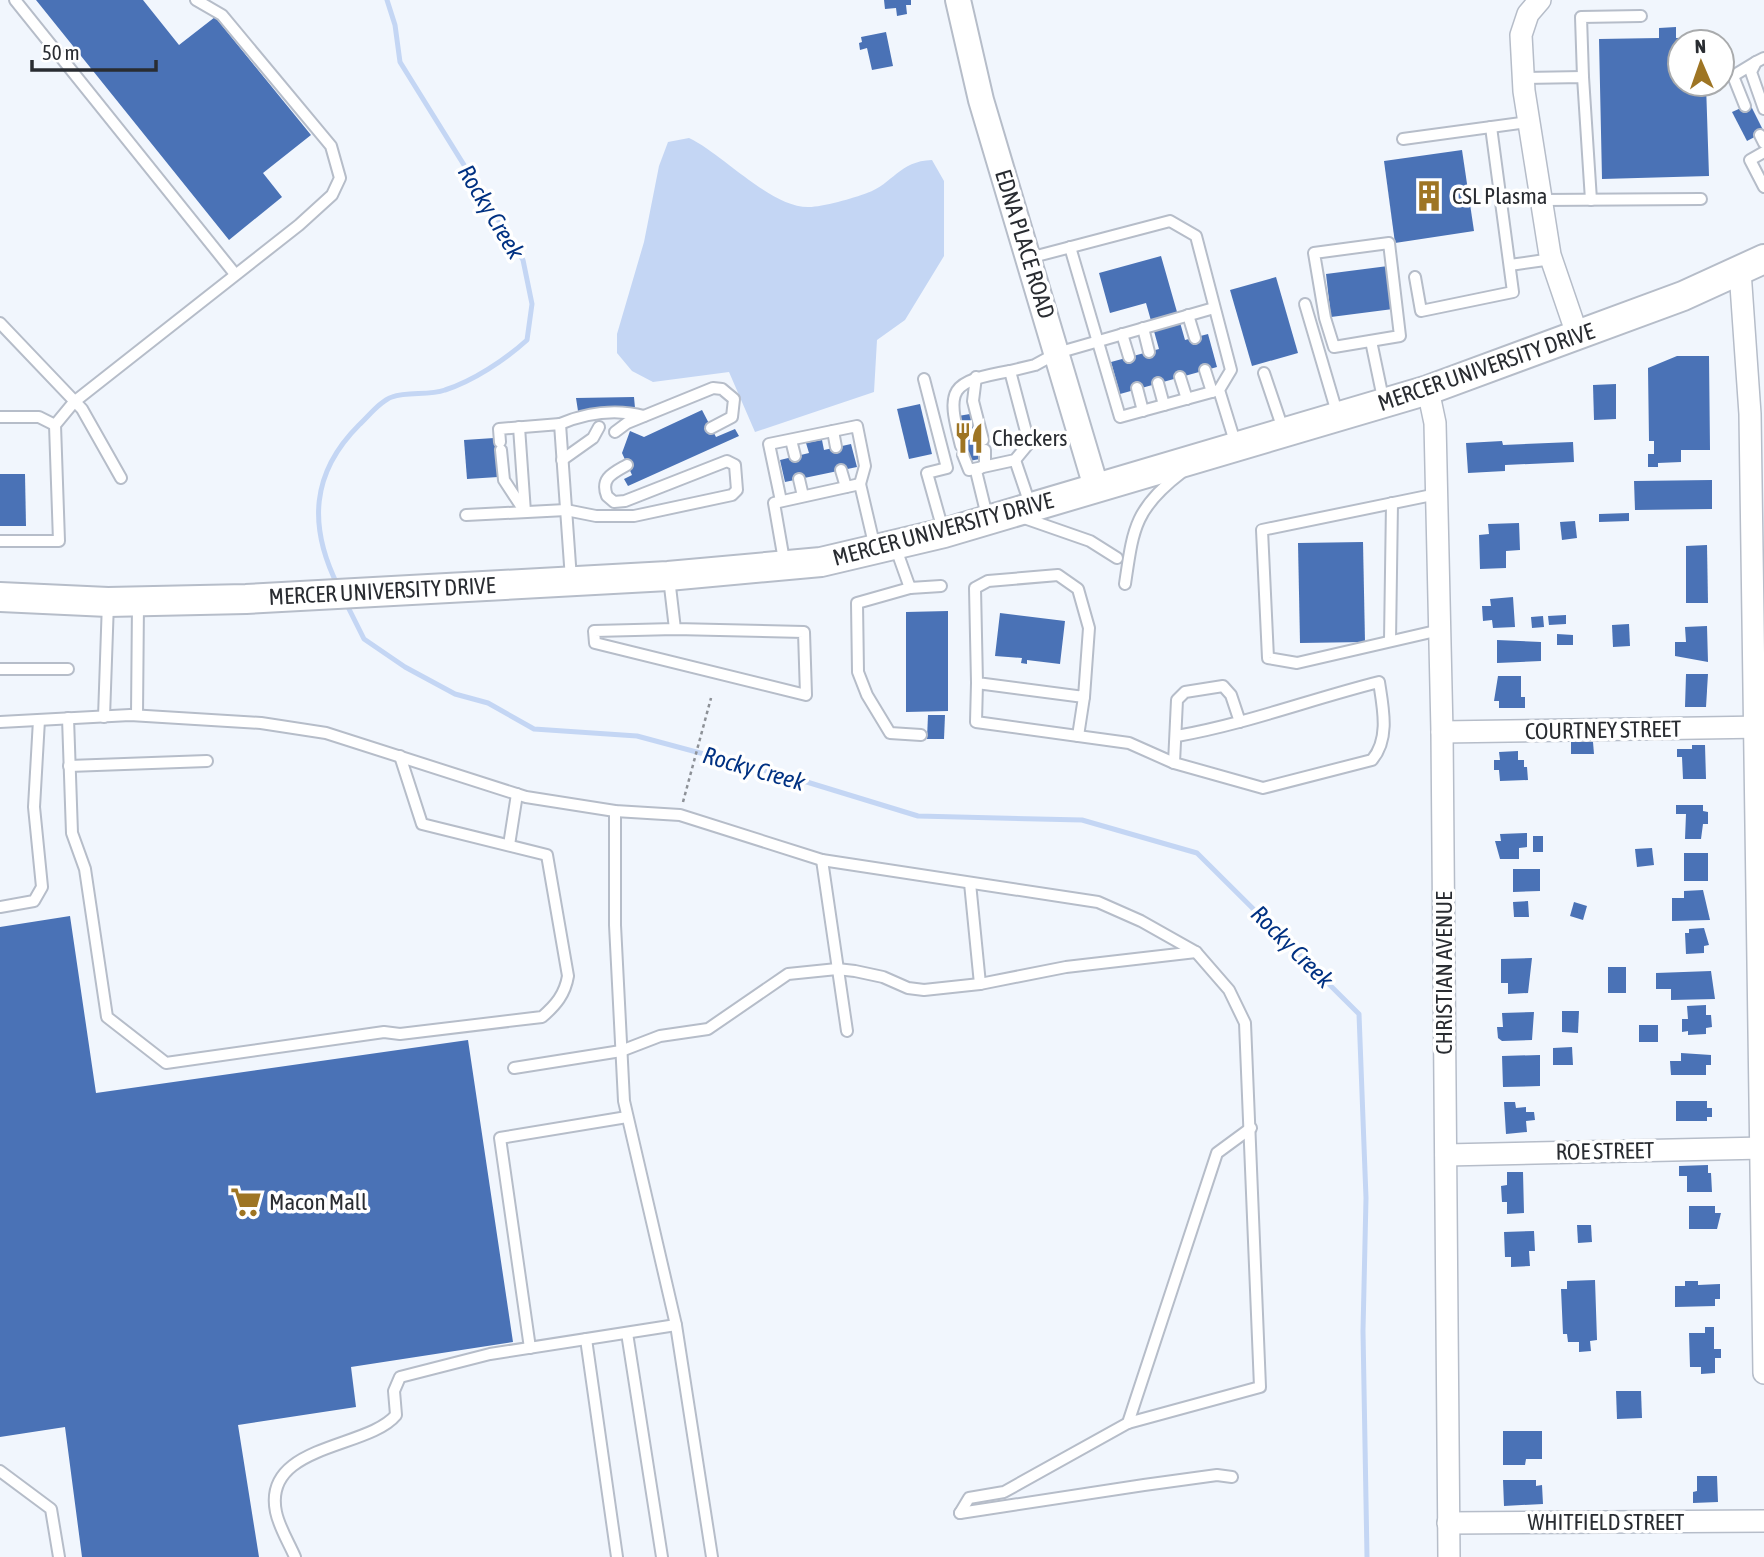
<svg xmlns="http://www.w3.org/2000/svg" width="1764" height="1557" font-family="'Asap Condensed',sans-serif">
<rect width="100%" height="100%" fill="#f1f6fd"/>
<!-- water -->
<path fill="#c4d6f4" d="M689 138C723 154 771 208 809 207 822 207 854 198 867 193 893 184 899 161 932 160L944 181V256L905 320 877 340 874 392 755 432 729 372 653 382 632 371 617 353V334L644 242 659 166 668 142Z"/>
<g fill="none" stroke-linecap="round" stroke-linejoin="round">
<!-- stream -->
<g stroke="#c4d6f4" stroke-width="5">
<path d="M338 586C308 526 311 473 359 425 368 417 380 401 392 397 408 391 428 396 445 390 473 381 505 360 527 340L532 304 523 260 400 62 395 25 387 0"/>
<path d="M345 601 364 639 405 667 455 694 488 703 534 729 637 736 797 779 918 816 1082 820 1197 853 1359 1014 1366 1198 1363 1331 1367 1557"/>
</g>
</g>
<!-- building -->
<g fill="#4a72b6">
<path d="M36 0H143L179 45 215 17 311 135 263 173 282 197 229 240Z"/>
<path d="M884 0H911V5H906L907 14 897 16 896 8 885 9Z"/>
<path d="M1676 27V38L1705 37 1706 42H1680V84H1706L1709 176 1602 179 1599 39 1659 38V28Z"/>
<path d="M886 32 893 66 872 70 867 48 860 50 859 43 862 42 861 37Z"/>
<path d="M1750 104 1764 132 1747 141 1732 112Z"/>
<path d="M1462 150 1474 231 1395 243 1384 161Z"/>
<path d="M1161 256 1185 340 1208 334 1217 367 1120 394 1111 362 1159 349 1146 303 1110 313 1099 273Z"/>
<path d="M1388 266 1393 309 1331 317 1326 274Z"/>
<path d="M1276 277 1298 353 1252 366 1230 290Z"/>
<path d="M1677 356H1709L1710 450H1681V462L1658 463V467H1648V454H1654V441H1649L1648 368Z"/>
<path d="M1616 384V419L1594 420 1593 385Z"/>
<path d="M634 397 635 408 578 411 576 398Z"/>
<path d="M920 404 932 454 909 459 897 409Z"/>
<path d="M702 410 716 437 735 429 739 436 628 486 624 479 632 475 622 453 630 431 644 437Z"/>
<path d="M970 414 980 459 969 461 958 416Z"/>
<path d="M494 438 498 477 467 479 464 440Z"/>
<path d="M822 440 824 450 851 444 857 467 785 482 780 460 809 453 806 443Z"/>
<path d="M1502 441 1503 445 1573 442 1574 462 1505 465V471L1468 473 1466 443Z"/>
<path d="M0 474H25L26 526H0Z"/>
<path d="M1712 480V509L1635 510 1634 481Z"/>
<path d="M1629 513V521L1599 522V514Z"/>
<path d="M1575 521 1577 538 1562 540 1560 522Z"/>
<path d="M1519 523 1520 550 1506 551V568L1480 569 1479 535 1489 534 1488 524Z"/>
<path d="M1363 542 1365 642 1300 643 1298 543Z"/>
<path d="M1707 545 1708 603H1686V546Z"/>
<path d="M1513 597 1515 627 1493 628 1492 620 1483 621 1482 606H1491L1490 599Z"/>
<path d="M948 611V711L906 712V612Z"/>
<path d="M1000 613 1065 621 1060 664 1027 660V664L1021 663 1022 658 995 656Z"/>
<path d="M1566 615V624L1549 625 1548 616Z"/>
<path d="M1543 616 1544 627 1532 628 1531 617Z"/>
<path d="M1629 624 1630 646 1613 647 1612 625Z"/>
<path d="M1707 626 1708 662 1675 656V642H1686L1685 627Z"/>
<path d="M1557 634 1573 635V645H1557Z"/>
<path d="M1497 640 1541 642V661L1497 663Z"/>
<path d="M1686 674H1708L1706 707H1685Z"/>
<path d="M1498 676H1521V697H1525V708H1499V701H1494Z"/>
<path d="M928 715H945L944 739H927Z"/>
<path d="M1571 742H1593L1594 754H1571Z"/>
<path d="M1692 745H1705L1706 779H1683L1682 757H1677V749H1692Z"/>
<path d="M1518 751V760H1524V767H1527L1528 780 1500 781 1499 770H1494V760H1500L1499 752Z"/>
<path d="M1676 805H1703V811L1708 812V824H1703L1701 839H1685L1686 814H1676Z"/>
<path d="M1527 833V847L1519 848V859H1500L1495 841H1501L1500 834Z"/>
<rect x="1533" y="836" width="10" height="16"/>
<path d="M1652 848 1654 865 1637 867 1635 849Z"/>
<rect x="1684" y="853" width="24" height="28"/>
<path d="M1513 869H1540V891L1513 892Z"/>
<path d="M1703 890 1710 920 1672 921V898H1684V891Z"/>
<path d="M1528 901 1529 917H1514L1513 902Z"/>
<path d="M1574 902 1587 906 1583 920 1570 916Z"/>
<path d="M70 916 96 1093 468 1040 513 1342 351 1367 356 1407 238 1425 259 1557H82L65 1427 0 1437V927Z"/>
<path d="M1704 928 1709 945 1704 946V953L1686 954 1685 933H1689V929Z"/>
<path d="M1532 958 1528 993 1508 994V983H1501V959Z"/>
<rect x="1608" y="967" width="18" height="26"/>
<path d="M1711 971 1715 999 1671 1000V989H1656V973Z"/>
<path d="M1706 1005V1015H1711L1712 1027 1706 1028V1034L1688 1035V1031L1682 1032V1019H1688L1687 1006Z"/>
<path d="M1562 1011H1579L1578 1033 1562 1032Z"/>
<path d="M1534 1012 1532 1040 1502 1041 1498 1038 1497 1027H1503L1502 1013Z"/>
<rect x="1639" y="1025" width="19" height="17"/>
<path d="M1572 1047 1573 1065H1553V1048Z"/>
<path d="M1681 1053 1711 1055V1065H1706V1075H1671L1670 1061H1681Z"/>
<path d="M1540 1055V1086L1503 1087 1502 1056Z"/>
<path d="M1676 1101H1707V1108H1712V1117H1707V1121H1676Z"/>
<path d="M1504 1102H1515L1516 1108 1526 1107V1112H1534L1535 1120 1526 1121 1527 1132 1506 1134Z"/>
<path d="M1708 1165V1173H1711L1712 1192H1687V1176H1679V1166Z"/>
<path d="M1507 1172H1523L1524 1213 1507 1214V1202H1502L1501 1186 1507 1185Z"/>
<path d="M1689 1206H1715V1213H1721L1717 1229H1689Z"/>
<path d="M1577 1225H1591L1592 1242 1578 1243Z"/>
<path d="M1534 1231 1535 1251H1529L1530 1266 1511 1267V1257H1505L1504 1232Z"/>
<path d="M1595 1280 1597 1340 1590 1341 1591 1351 1579 1352V1342H1568L1567 1334H1563L1561 1289H1567V1281Z"/>
<path d="M1685 1281H1698V1285L1720 1284V1299H1715V1306L1675 1307V1286H1685Z"/>
<path d="M1705 1327H1714V1349H1721V1358H1715V1373L1701 1374V1367H1690L1689 1333H1705Z"/>
<path d="M1616 1391H1641L1642 1418 1617 1419Z"/>
<path d="M1503 1431H1542V1459H1526L1525 1465H1503Z"/>
<path d="M1697 1476H1717L1718 1502 1693 1503V1492L1697 1491Z"/>
<path d="M1503 1480H1536V1486L1542 1485 1543 1504 1504 1506Z"/>
</g>
<g fill="none" stroke-linecap="round" stroke-linejoin="round">
<defs>
<g id="service">
<path d="M15 0 235 274"/>
<path d="M1764 58 1756 62 1751 72 1764 109"/>
<path d="M1583 77 1581 17 1641 16"/>
<path d="M1523 78 1583 77 1591 200"/>
<path d="M1745 106 1733 76 1756 62"/>
<path d="M1760 135 1764 143"/>
<path d="M1403 139 1528 122"/>
<path d="M1764 152 1750 160 1764 187"/>
<path d="M1541 200 1701 199"/>
<path d="M1389 243 1400 336 1334 347 1325 318 1314 253Z"/>
<path d="M1070 247 1120 417 1219 390"/>
<path d="M1029 258 1170 221 1196 236 1231 370 1219 390 1236 445"/>
<path d="M1510 265 1552 259"/>
<path d="M1415 277 1421 311 1513 292 1491 127"/>
<path d="M1305 304 1338 416"/>
<path d="M1188 315 1195 338"/>
<path d="M0 323 82 409 121 478"/>
<path d="M1143 328 1149 352"/>
<path d="M1122 334 1129 357"/>
<path d="M1371 341 1384 403"/>
<path d="M1205 370 1212 392"/>
<path d="M1264 373 1284 432"/>
<path d="M976 377 973 401 983 440"/>
<path d="M1180 377 1187 399"/>
<path d="M924 379 947 468 927 473 943 530"/>
<path d="M1158 383 1164 405"/>
<path d="M1137 388 1143 411"/>
<path d="M0 417H39L55 425"/>
<path d="M560 424C586 413 616 409 644 416"/>
<path d="M519 427 525 512"/>
<path d="M833 431 836 447"/>
<path d="M615 432 627 423 713 388 722 389 734 399 732 417 711 428"/>
<path d="M791 440 795 456"/>
<path d="M500 442 499 429 560 424 571 579"/>
<path d="M961 446C946 388 949 382 1010 371"/>
<path d="M501 450 504 480 525 512"/>
<path d="M985 450V465L976 471 988 520"/>
<path d="M963 455 969 470 1015 460 1029 443 1010 371 1035 365 1057 353 1214 308"/>
<path d="M562 460 593 438 599 427"/>
<path d="M1015 460 1031 507"/>
<path d="M841 470 846 487"/>
<path d="M799 479 803 496"/>
<path d="M1437 494 1262 530 1268 658 1297 663 1440 630"/>
<path d="M781 501 769 444 857 426 865 466 860 484"/>
<path d="M466 515 566 510 596 516H634L732 495 737 490 735 465 727 461 625 501 614 502 607 496C600 478 613 473 627 465"/>
<path d="M1024 518 1090 541 1117 558"/>
<path d="M0 541H59L55 425 74 402 299 225 332 195 340 178 331 146 222 15 196 0"/>
<path d="M895 546 910 588 941 586"/>
<path d="M785 566 774 503 860 484 875 548"/>
<path d="M669 578 675 629 594 631 595 643 806 695 804 632 675 629"/>
<path d="M1125 584C1133 530 1134 509 1181 473"/>
<path d="M910 588 857 603 858 672 867 695 890 733 921 735"/>
<path d="M1390 641 1392 503"/>
<path d="M0 669H68"/>
<path d="M977 683 975 588 988 581 1058 575 1078 589 1089 628 1084 697 977 683 976 722 1129 743 1174 763"/>
<path d="M137 715 138 603"/>
<path d="M104 717 108 602"/>
<path d="M68 718 72 833 85 869 107 1017 166 1063 384 1032 400 1034 542 1017C556 1005 565 994 568 976L547 855 422 824 400 756"/>
<path d="M0 722 130 715 261 723 326 733 526 797 615 811 680 815 822 860 1098 902 1141 921 1196 952 1229 990 1245 1023 1260 1387 1128 1423 1004 1492 969 1498 960 1513"/>
<path d="M1078 736 1084 697"/>
<path d="M1177 736C1246 724 1311 699 1379 682 1383 708 1390 739 1372 760L1263 788 1174 763 1177 700 1185 692 1223 686 1231 695 1240 722"/>
<path d="M69 766 207 761"/>
<path d="M615 811V925L624 1101 676 1325 712 1557"/>
<path d="M509 845 517 794"/>
<path d="M822 860 847 1031"/>
<path d="M970 883 980 984"/>
<path d="M0 907 34 901 42 887 34 807 39 720"/>
<path d="M514 1068 621 1051 660 1036 708 1029 788 974 837 969 855 971 883 977 908 988 924 990 980 984 1066 967 1196 952"/>
<path d="M627 1333 662 1557"/>
<path d="M586 1339 617 1557"/>
<path d="M530 1348 500 1138 627 1117"/>
<path d="M1128 1423 1217 1153 1251 1128"/>
<path d="M0 1471 51 1509 59 1557"/>
<path d="M960 1513 1144 1485 1217 1475 1232 1477"/>
<path d="M295 1557C289 1543 279 1527 276 1512 262 1444 368 1449 396 1415L394 1391 400 1377 490 1354 676 1325"/>
</g>
<g id="minor">
<path d="M1540 0 1528 14 1521 35 1524 91 1550 255 1578 337"/>
<path d="M1740 271 1750 414 1764 1373"/>
<path d="M1428 390 1435 423 1442 732 1449 1557"/>
<path d="M1442 732 1764 727"/>
<path d="M1446 1155 1764 1148"/>
<path d="M1448 1523 1764 1521"/>
</g>
<path id="tertiary" d="M958 0 981 100 1096 487"/>
<path id="secondary" d="M0 597 108 602 246 599 668 576 821 562 944 533 1428 390 1683 296 1764 259"/>
</defs>
<!-- service casing -->
<use href="#service" stroke="#b6bdc9" stroke-width="14"/>
<!-- minor casing -->
<use href="#minor" stroke="#b6bdc9" stroke-width="24"/>
<!-- tertiary casing -->
<use href="#tertiary" stroke="#b6bdc9" stroke-width="28"/>
<!-- secondary casing -->
<use href="#secondary" stroke="#b6bdc9" stroke-width="32"/>
<!-- path -->
<path stroke="#8d9197" stroke-width="2.5" stroke-dasharray="3.5 3.5" stroke-linecap="butt" d="M683 802 711 698"/>
<!-- service -->
<use href="#service" stroke="#fff" stroke-width="10"/>
<!-- minor -->
<use href="#minor" stroke="#fff" stroke-width="21"/>
<!-- tertiary -->
<use href="#tertiary" stroke="#fff" stroke-width="24"/>
<!-- secondary -->
<use href="#secondary" stroke="#fff" stroke-width="28"/>
</g>
<!-- icons -->
<defs>
<symbol id="building-bare" viewBox="-9 -9 18 18"><path d="M-4-6H4V6H1V3H-1V6H-4ZM-2.5-4.3h1.7v1.8h-1.7ZM.8-4.3h1.7v1.8H.8ZM-2.5-1h1.7V.8h-1.7ZM.8-1h1.7V.8H.8Z" fill="#9e7524" stroke="#fff" stroke-width="2.5" paint-order="stroke"/></symbol>
<symbol id="restaurant-bare" viewBox="-9 -9 18 18"><path d="M-5-6h1v4h1v-4h1v4h1v-4h1v5L-1.5 .5V6h-2V.5L-5-1ZM5-6V6H3V1.5H1.5Q1.5-4 5-6Z" fill="#9e7524" stroke="#fff" stroke-width="2.5" paint-order="stroke"/></symbol>
<symbol id="supermarket-bare" viewBox="-9 -9 18 18"><path d="M-6-5.5h2.5l.6 2H6L4.5 2H-2.5L-4.4-4H-6ZM-1.5 3.2a1.3 1.3 0 1 0 .1 0ZM3 3.2a1.3 1.3 0 1 0 .1 0Z" fill="#9e7524" stroke="#fff" stroke-width="2.5" paint-order="stroke"/></symbol>
</defs>
<g fill-rule="evenodd">
<use href="#building-bare" x="1407" y="174" width="44" height="44"/>
<use href="#restaurant-bare" x="947" y="416" width="44" height="44"/>
<use href="#supermarket-bare" x="224" y="1180" width="44" height="44"/>
</g>
<g text-anchor="middle" stroke-width="7" stroke-linejoin="round" paint-order="stroke">
<!-- poi labels -->
<g font-size="23" fill="#292c31" stroke="#fff" text-anchor="start">
<text x="1452" y="204">CSL Plasma</text>
<text x="992" y="446">Checkers</text>
<text x="269" y="1210">Macon Mall</text>
</g>
<!-- street labels -->
<g font-size="23" fill="#292c31" stroke="#fff">
<text transform="translate(1025 244) rotate(73)" y="8">EDNA PLACE ROAD</text>
<text transform="translate(1486 367) rotate(-19)" y="8">MERCER UNIVERSITY DRIVE</text>
<text transform="translate(943 529) rotate(-15)" y="8">MERCER UNIVERSITY DRIVE</text>
<text transform="translate(382 591) rotate(-3)" y="8">MERCER UNIVERSITY DRIVE</text>
<text transform="translate(1603 730) rotate(-1)" y="8">COURTNEY STREET</text>
<text transform="translate(1444 973) rotate(-90)" y="8">CHRISTIAN AVENUE</text>
<text transform="translate(1605 1151) rotate(-1)" y="8">ROE STREET</text>
<text x="1606" y="1530">WHITFIELD STREET</text>
</g>
<!-- water labels -->
<g font-size="24" font-style="italic" fill="#003182" stroke="#fff">
<text transform="translate(491 212) rotate(59)" y="8">Rocky Creek</text>
<text transform="translate(754 769) rotate(16)" y="8">Rocky Creek</text>
<text transform="translate(1292 947) rotate(45)" y="8">Rocky Creek</text>
</g>
</g>
<!-- north arrow -->
<g transform="translate(1701 63) rotate(358)"><circle r="33" fill="#ffffff" stroke="#a9abad" stroke-width="2"/>
<path d="M0-5L12 26L0 18L-12 26Z" fill="#9e7524"/>
<text y="-10" font-size="19" font-weight="bold" text-anchor="middle" fill="#292c31">N</text>
</g>
<!-- scale -->
<path d="M32 60v10h124v-10" fill="none" stroke="#292c31" stroke-width="3.5"/>
<text x="42" y="60" font-size="21" fill="#292c31" stroke="#ffffff" stroke-width="5" paint-order="stroke">50 m</text>
</svg>
